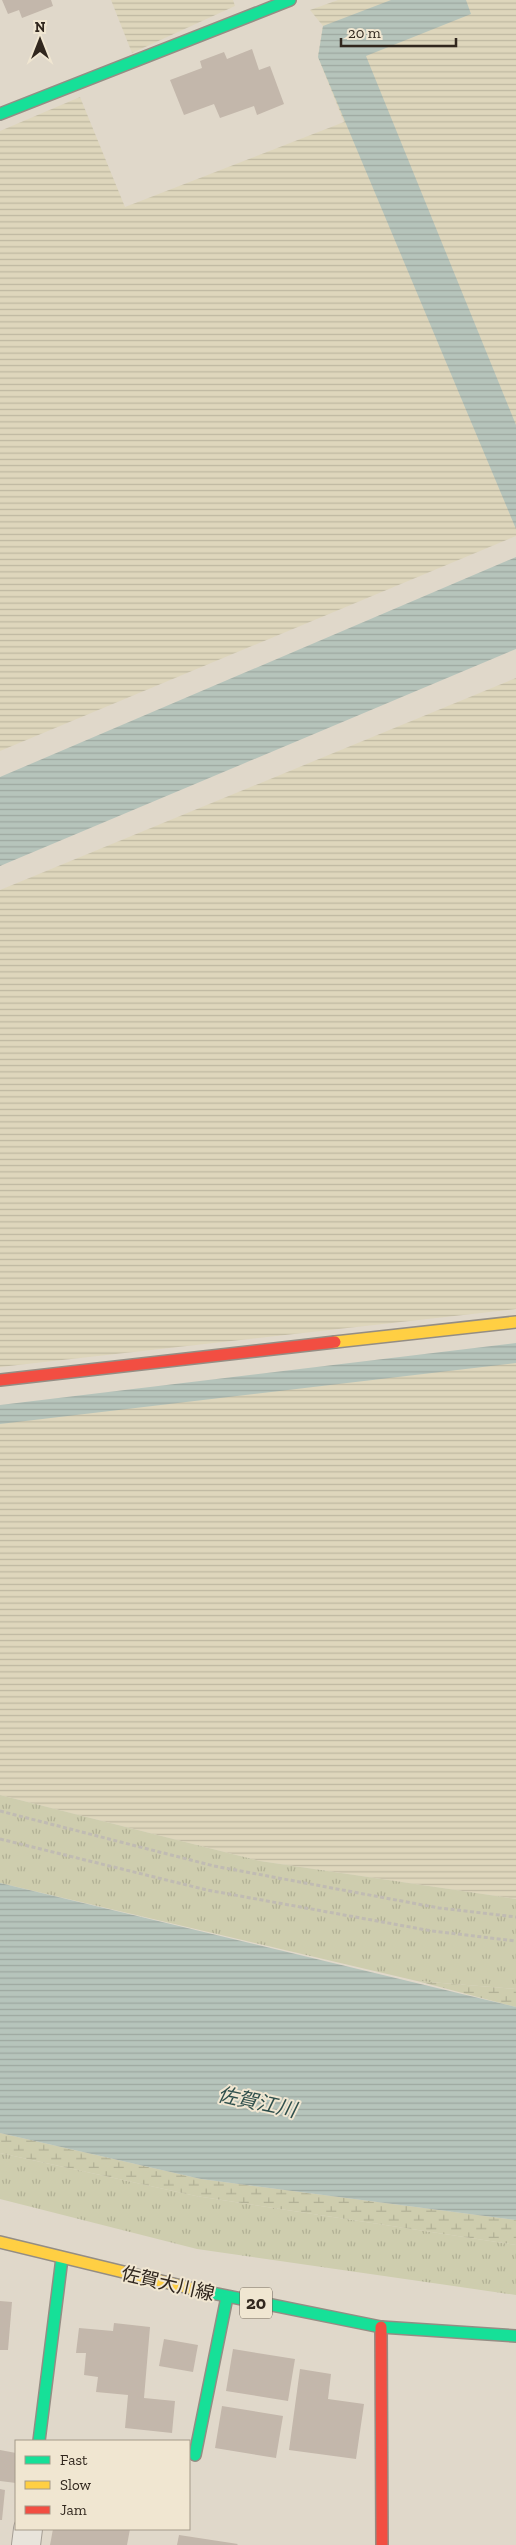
<svg xmlns="http://www.w3.org/2000/svg" width="516" height="2545" font-family="'Zilla Slab','Noto Sans JP',serif">
<defs>
<pattern id="farmland-rules" width="6" height="5" patternUnits="userSpaceOnUse" patternTransform="scale(1.25)"><rect width="6" height="5" fill="#ded6bc"/><path d="M0 2.5h6" fill="none" stroke="#bfb8a1"/></pattern>
<pattern id="grass-tufts" width="24" height="20" patternUnits="userSpaceOnUse" patternTransform="scale(1.25)"><rect width="24" height="20" fill="#cecdae"/><path d="M3 7l-1-3M5 7V3M7 7l1-3M15 17l-1-3M17 17v-4M19 17l1-3" fill="none" stroke="#b1b095"/></pattern>
<pattern id="wetland-marsh" width="20" height="14" patternUnits="userSpaceOnUse" patternTransform="scale(1.25)"><rect width="20" height="14" fill="#cecdae"/><path d="M1 5h8M5 5V1M11 12h8M15 12V8" fill="none" stroke="#b1b095"/></pattern>
<pattern id="water-rules" width="6" height="5" patternUnits="userSpaceOnUse" patternTransform="scale(1.25)"><rect width="6" height="5" fill="#b6c4bb"/><path d="M0 2.5h6" fill="none" stroke="#9da8a0"/></pattern>
</defs>
<rect width="100%" height="100%" fill="#e0d8ca"/>
<!-- farmland -->
<g fill="url(#farmland-rules)">
<path d="M111 0H233L235 6 132 53Z"/>
<path d="M338 0H516V536L0 751V131L80 97 125 207 344 122 318 57 323 26 310 10Z"/>
<path d="M516 678V1309L0 1367V890Z"/>
<path d="M516 1353V1899L260 1861 0 1795V1415Z"/>
</g>
<!-- grass -->
<g fill="url(#grass-tufts)">
<path d="M0 1795 260 1861 516 1899V1989L417 1981 0 1883Z"/>
<path d="M0 2153 196 2196 516 2245V2295L197 2249 0 2199Z"/>
</g>
<!-- wetland -->
<g fill="url(#wetland-marsh)">
<path d="M417 1981 516 1989V2007Z"/>
<path d="M0 2133 201 2179 516 2220V2245L196 2196 0 2153Z"/>
</g>
<!-- water -->
<g fill="url(#water-rules)">
<path d="M391 0H466L471 14 366 56 516 425V529L318 57 323 26Z"/>
<path d="M516 557V649L0 866V777Z"/>
<path d="M516 1343V1363L0 1424V1405Z"/>
<path d="M0 1883 516 2007V2220L201 2179 0 2133Z"/>
</g>
<!-- building -->
<g fill="#c3b7ab">
<path d="M2 0H51L53 6 22 18 19 10 8 14Z"/>
<path d="M252 49 259 70 270 66 284 104 257 115 254 106 220 118 214 104 184 115 170 80 202 68 200 61 224 52 227 59Z"/>
<path d="M0 2301 12 2302 8 2350H0Z"/>
<path d="M114 2323 150 2327 144 2398 175 2401 172 2433 125 2428 128 2395 96 2392 98 2377 84 2375 86 2353H76L79 2328 113 2331Z"/>
<path d="M164 2339 198 2345 193 2372 159 2366Z"/>
<path d="M233 2349 295 2359 288 2401 226 2391Z"/>
<path d="M300 2369 331 2374 328 2399 364 2404 356 2459 289 2450Z"/>
<path d="M222 2406 283 2416 276 2458 215 2448Z"/>
<path d="M0 2450 16 2453V2483L0 2481Z"/>
<path d="M0 2489 5 2490 2 2520H0Z"/>
<path d="M53 2529H130L127 2545H50Z"/>
<path d="M179 2535 238 2544 237 2545H177Z"/>
</g>
<g fill="none" stroke-linecap="round" stroke-linejoin="round">
<defs>
<path id="street" d="M26 2545 28 2529"/>
<g id="fast">
<path d="M0 114 290 0"/>
<path d="M202 2291 381 2327 516 2336"/>
<path d="M39 2441 62 2258"/>
<path d="M195 2455 227 2297"/>
</g>
<g id="slow">
<path d="M335 1342 516 1322"/>
<path d="M0 2242 202 2291"/>
</g>
<g id="jam">
<path d="M0 1380 335 1342"/>
<path d="M381 2327 382 2545"/>
</g>
</defs>
<!-- street casing -->
<use href="#street" stroke="#a49d94" stroke-width="30"/>
<!-- fast casing -->
<use href="#fast" stroke="#948d84" stroke-width="14"/>
<!-- slow casing -->
<use href="#slow" stroke="#948d84" stroke-width="14"/>
<!-- jam casing -->
<use href="#jam" stroke="#948d84" stroke-width="14"/>
<!-- path -->
<g stroke="#c0bbb3" stroke-width="3" stroke-dasharray="4 2.5" stroke-linecap="butt">
<path d="M0 1811 214 1866 439 1908 516 1917"/>
<path d="M0 1839 207 1890 432 1931 516 1941"/>
</g>
<!-- street -->
<use href="#street" stroke="#e8e4db" stroke-width="28"/>
<!-- fast -->
<use href="#fast" stroke="#16e098" stroke-width="11"/>
<!-- slow -->
<use href="#slow" stroke="#ffcf43" stroke-width="11"/>
<!-- jam -->
<use href="#jam" stroke="#f24e42" stroke-width="11"/>
</g>
<g text-anchor="middle" stroke-width="4" stroke-linejoin="round" paint-order="stroke">
<!-- shield labels -->
<rect fill="#f0e6d1" stroke="#6a6054" stroke-width="1" x="240" y="2287.5" width="32" height="31" rx="4"/>
<g font-size="18" font-weight="bold" fill="#31271e">
<text x="256" y="2309">20</text>
</g>
<!-- street labels -->
<g font-size="19" fill="#31271e" stroke="#f0e6d1">
<text transform="translate(168 2283) rotate(13)" y="7">佐賀大川線</text>
</g>
<!-- water labels -->
<g font-size="20" font-style="italic" fill="#2f4f4c" stroke="#f0e6d1">
<text transform="translate(257 2102) rotate(12)" y="7">佐賀江川</text>
</g>
</g>
<!-- legend -->
<rect x="15" y="2440" width="175" height="90" fill="#f0e6d1" stroke="#a49a89"/>
<rect x="25" y="2456" width="25" height="8" fill="#16e098" stroke="#a49a89"/>
<text x="60" y="2465" font-size="15" fill="#31271e">Fast</text>
<rect x="25" y="2481" width="25" height="8" fill="#ffcf43" stroke="#a49a89"/>
<text x="60" y="2490" font-size="15" fill="#31271e">Slow</text>
<rect x="25" y="2506" width="25" height="8" fill="#f24e42" stroke="#a49a89"/>
<text x="60" y="2515" font-size="15" fill="#31271e">Jam</text>
<!-- north arrow -->
<g transform="translate(40 40)" stroke="#f0e6d1" stroke-width="4" paint-order="stroke">
<path d="M0-4L9 19L0 12L-9 19Z" fill="#31271e"/>
<text y="-8" font-size="14" font-weight="bold" text-anchor="middle" fill="#31271e">N</text>
</g>
<!-- scale -->
<path d="M341 38v8h115v-8" fill="none" stroke="#31271e" stroke-width="2.5"/>
<text x="348" y="38" font-size="15" fill="#31271e" stroke="#f0e6d1" stroke-width="4" paint-order="stroke">20 m</text>
</svg>
